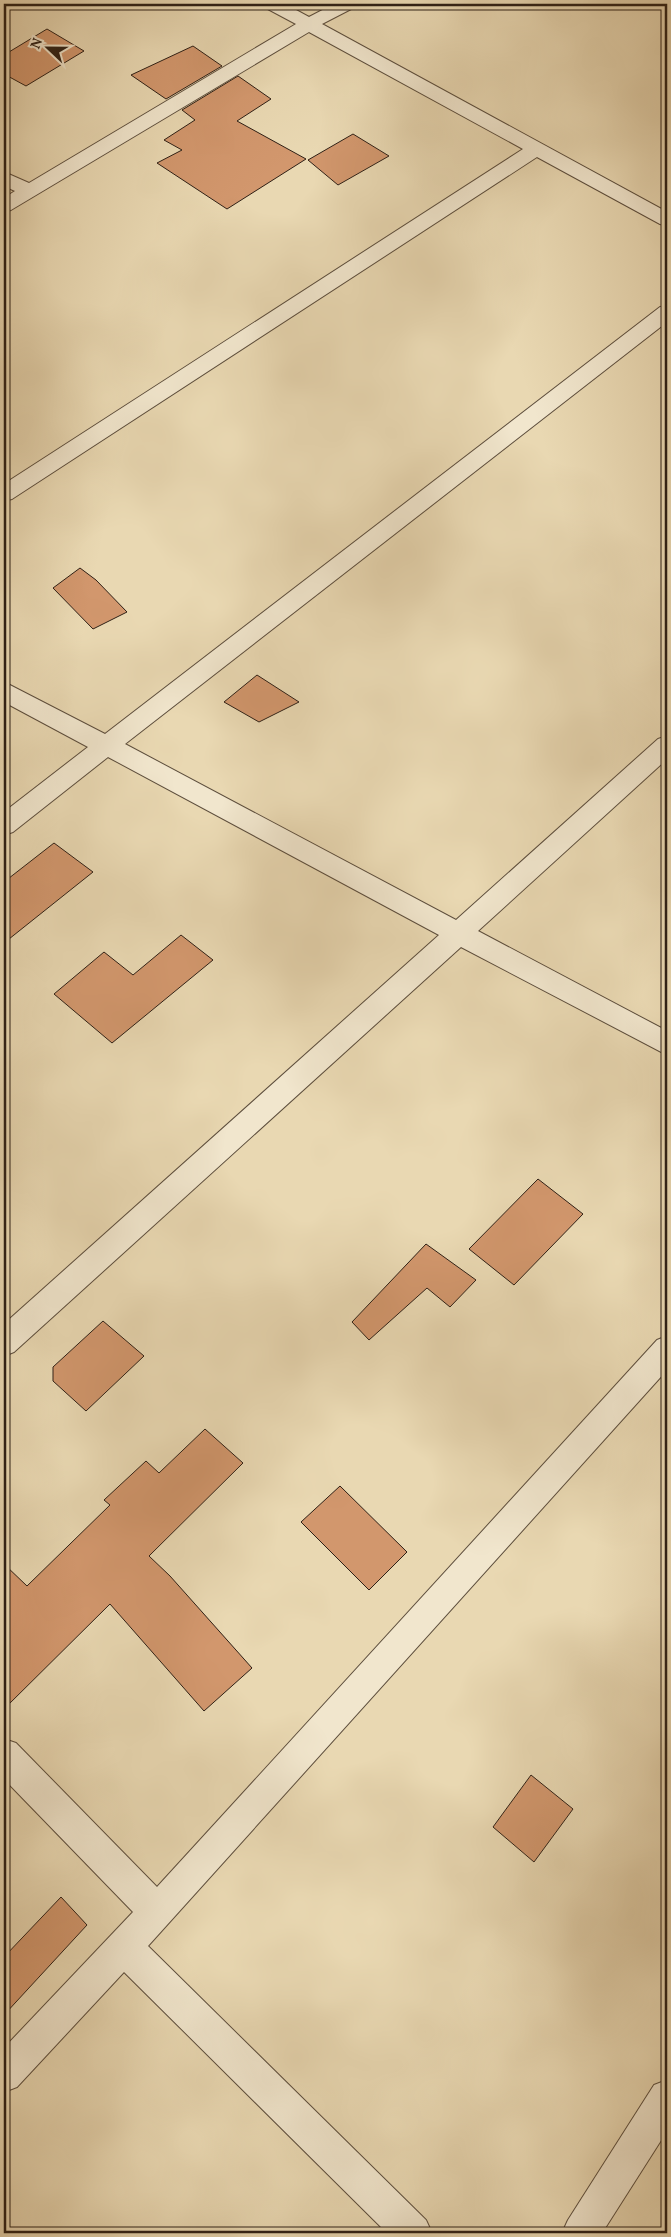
<svg xmlns="http://www.w3.org/2000/svg" width="671" height="2237" font-family="Vollkorn,serif">
<rect width="100%" height="100%" fill="#e9d8b2"/>
<filter id="stains"><feTurbulence type="fractalNoise" baseFrequency=".004" numOctaves="4"/><feColorMatrix values="0 0 0 0 .2 0 0 0 0 .09 0 0 0 0 .02 0 0 0 .5 -.17"/></filter>
<radialGradient id="worn" r=".72"><stop offset=".6" stop-color="#630" stop-opacity="0"/><stop offset="1" stop-color="#630" stop-opacity=".3"/></radialGradient>
<!-- building -->
<g fill="#d2976d" stroke="#2e2016">
<path d="M47 29 84 51 26 86 4 74V55Z"/>
<path d="M193 46 222 66 166 99 131 75Z"/>
<path d="M238 76 271 99 237 121 306 159 227 209 157 163 182 150 164 140 195 120 182 110Z"/>
<path d="M353 134 389 156 338 185 308 160Z"/>
<path d="M80 568 96 580 127 612 93 629 53 588Z"/>
<path d="M257 675 299 702 259 722 224 702Z"/>
<path d="M54 843 93 872 4 943V882Z"/>
<path d="M181 935 213 960 112 1043 54 994 104 952 133 975Z"/>
<path d="M538 1179 583 1214 514 1285 469 1249Z"/>
<path d="M426 1244 476 1280 450 1307 427 1288 369 1340 352 1322Z"/>
<path d="M103 1321 144 1356 86 1411 53 1381V1367Z"/>
<path d="M205 1429 243 1463 149 1556 170 1576 252 1668 204 1711 110 1604 4 1709V1564L27 1586 110 1505 104 1500 146 1461 159 1473Z"/>
<path d="M340 1486 407 1552 369 1590 301 1522Z"/>
<path d="M531 1775 573 1809 534 1862 493 1827Z"/>
<path d="M61 1897 87 1925 4 2015V1957Z"/>
</g>
<g fill="none" stroke-linecap="round" stroke-linejoin="round">
<defs>
<g id="street">
<path d="M263 4H285L309 17 334 4H356L353 8 322 24 667 212V226L660 224 537 157 12 499 4 501V484L523 149 309 32 11 210 4 212V198L15 191 4 186V172L29 183 296 24 266 8Z"/>
<path d="M667 306V322L125 744 456 920 658 739 667 736V759L478 931 667 1031V1055L461 947 14 1352 4 1356V1324L439 935 108 757 13 832 4 835V812L88 747 4 702V682L105 734 660 307Z"/>
<path d="M667 1336V1370L148 1946 426 2220 432 2233H387L124 1972 17 2087 4 2092V2048L133 1912 4 1779V1739L16 1743 157 1887 657 1340Z"/>
<path d="M667 2080V2131L602 2233H562L568 2220 654 2085Z"/>
</g>
</defs>
<!-- street casing -->
<use href="#street" stroke="#5d4e3d" stroke-width="2"/>
<!-- street -->
<use href="#street" fill="#f1e6cd" fill-rule="evenodd"/>
</g>
<!-- margin -->
<rect width="671" height="2237" fill="none" stroke="#e9d8b2" stroke-width="20"/>
<rect x="5" y="5" width="661" height="2227" fill="none" stroke="#2e2016" stroke-width="2.5"/>
<rect x="10" y="10" width="651" height="2217" fill="none" stroke="#2e2016"/>
<!-- north arrow -->
<g transform="translate(48 48) rotate(292)" stroke="#f1e6cd" stroke-width="4" paint-order="stroke">
<path d="M0-4L9 19L0 12L-9 19Z" fill="#2e2016"/>
<text y="-8" font-size="14" font-weight="bold" text-anchor="middle" fill="#2e2016">N</text>
</g>
<rect width="100%" height="100%" filter="url(#stains)"/>
<rect width="100%" height="100%" fill="url(#worn)"/>
</svg>
